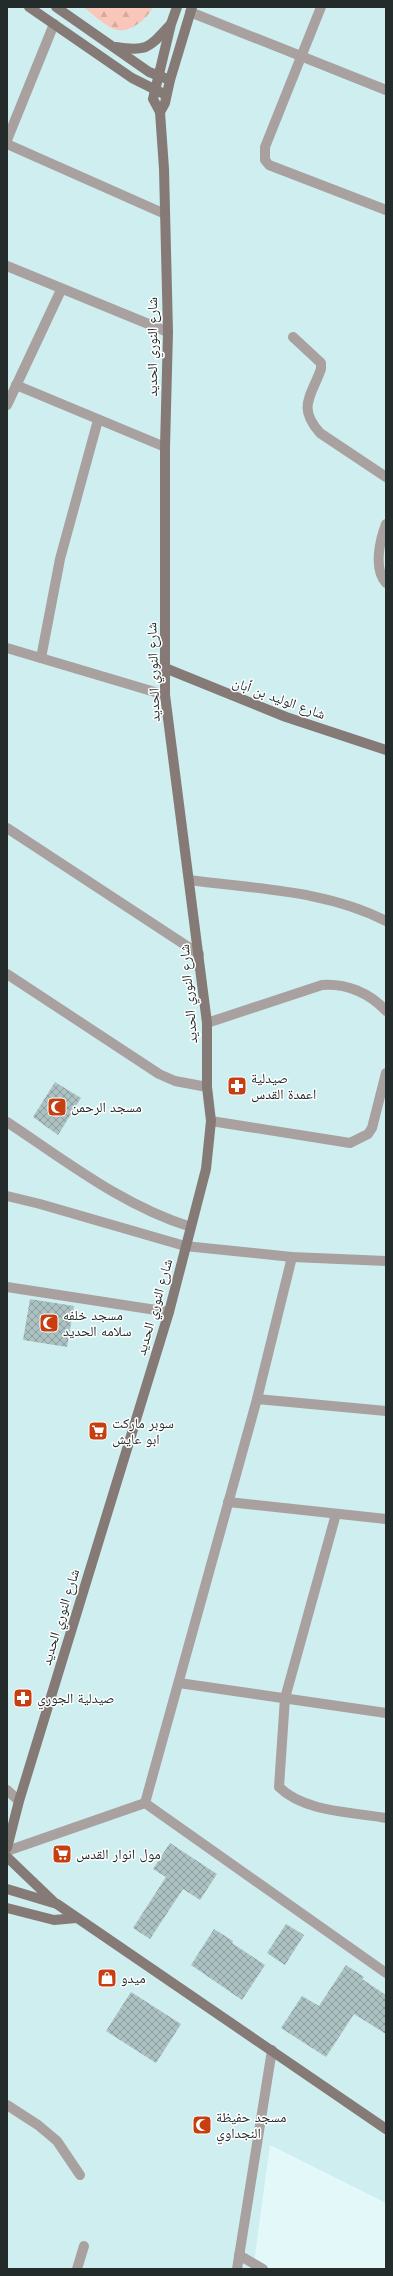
<svg xmlns="http://www.w3.org/2000/svg" width="393" height="2276" font-family="Jost,'Noto Naskh Arabic',sans-serif">
<defs>
<pattern id="forest-firs" width="22" height="20" patternUnits="userSpaceOnUse"><rect width="22" height="20" fill="#f9c7b9"/><path d="M5 1l3.5 6h-7zM16 11l3.5 6h-7z" fill="#d5ab9f"/></pattern>
<pattern id="building-cross-hatch" width="8" height="8" patternUnits="userSpaceOnUse"><rect width="8" height="8" fill="#acc1c2"/><path d="M0 0l8 8M0 8l8-8" fill="none" stroke="#8c9d9e"/></pattern>
</defs>
<rect width="100%" height="100%" fill="#e2f8f9"/>
<!-- built -->
<path fill="#cfeef0" d="M7 7H386V2203L270 2145 253 2269H7Z"/>
<!-- forest -->
<path fill="url(#forest-firs)" d="M83 7H153C147 19 129 35 114 29 104 25 93 14 83 7Z"/>
<!-- building -->
<g fill="url(#building-cross-hatch)">
<path d="M55 1082 81 1098 58 1135 33 1117Z"/>
<path d="M30 1299 74 1306 67 1347 23 1340Z"/>
<path d="M170 1843 217 1874 200 1900 183 1889 150 1939 133 1928 166 1877 153 1869Z"/>
<path d="M286 1924 304 1935 285 1965 267 1953Z"/>
<path d="M214 1929 233 1941 232 1943 265 1965 242 2000 191 1965Z"/>
<path d="M346 1965 364 1977 362 1979 386 1995V2034L354 2014 326 2057 281 2028 302 1996 319 2006Z"/>
<path d="M131 1992 181 2024 156 2063 106 2031Z"/>
</g>
<g fill="none" stroke-linecap="round" stroke-linejoin="round">
<!-- street -->
<g stroke="#a9a19f" stroke-width="10">
<path d="M321 7 265 147V160L269 165 386 210"/>
<path d="M190 12 386 90"/>
<path d="M7 140 54 24"/>
<path d="M7 144 165 214"/>
<path d="M7 266 168 332"/>
<path d="M293 337 321 363V369C311 397 297 407 320 433L386 477"/>
<path d="M16 385 165 447"/>
<path d="M7 405 61 290"/>
<path d="M386 524C380 540 373 568 386 583"/>
<path d="M7 648 165 695"/>
<path d="M41 658 60 559 98 420"/>
<path d="M7 828 199 954"/>
<path d="M189 880C255 889 326 890 386 921"/>
<path d="M7 974 159 1074 175 1081 207 1087"/>
<path d="M207 1023 322 985C346 983 370 993 386 1011"/>
<path d="M211 1121 350 1143 368 1134 372 1128 386 1073"/>
<path d="M7 1122C66 1161 123 1206 191 1227"/>
<path d="M7 1196 40 1204 185 1246 292 1257 386 1261"/>
<path d="M7 1287 169 1312"/>
<path d="M257 1399 386 1411"/>
<path d="M228 1502 386 1519"/>
<path d="M336 1514 285 1698 279 1787C304 1812 352 1812 386 1818"/>
<path d="M179 1683 386 1713"/>
<path d="M7 1790 19 1801"/>
<path d="M145 1803 386 1973"/>
<path d="M7 1851 145 1803 257 1399 292 1257"/>
<path d="M7 2105 38 2125 57 2141 80 2175"/>
<path d="M239 2255 263 2269"/>
<path d="M77 2269 84 2246"/>
<path d="M237 2269 272 2050"/>
</g>
<!-- secondary -->
<g stroke="#857a76" stroke-width="10">
<path d="M29 7 132 78 166 95"/>
<path d="M56 7 149 72 170 80"/>
<path d="M116 47C147 52 149 48 170 25"/>
<path d="M160 112 165 103 170 80 192 7"/>
<path d="M165 668 286 717 386 750"/>
<path d="M7 1848 19 1801 169 1312 206 1169 211 1121 207 1087V1023L165 695V447L168 332 164 169 160 112 153 99 171 24 177 7"/>
<path d="M7 1857 55 1903"/>
<path d="M7 1889 57 1904 386 2129"/>
<path d="M7 1908 54 1920 76 1918"/>
</g>
</g>
<!-- icons -->
<defs>
<symbol id="pharmacy-square" viewBox="-11 -11 22 22"><rect x="-9" y="-9" width="18" height="18" rx="4" fill="#c73f11" stroke="#fff"/><path d="M-2-6h4v4h4v4h-4v4h-4v-4h-4v-4h4Z" fill="#fff"/></symbol>
<symbol id="mosque-square" viewBox="-11 -11 22 22"><rect x="-9" y="-9" width="18" height="18" rx="4" fill="#c73f11" stroke="#fff"/><path d="M3.5-4.9A6 6 0 1 0 3.5 4.9A5 5 0 1 1 3.5-4.9Z" fill="#fff"/></symbol>
<symbol id="supermarket-square" viewBox="-11 -11 22 22"><rect x="-9" y="-9" width="18" height="18" rx="4" fill="#c73f11" stroke="#fff"/><path d="M-6-5.5h2.5l.6 2H6L4.5 2H-2.5L-4.4-4H-6ZM-1.5 3.2a1.3 1.3 0 1 0 .1 0ZM3 3.2a1.3 1.3 0 1 0 .1 0Z" fill="#fff"/></symbol>
<symbol id="shop-square" viewBox="-11 -11 22 22"><rect x="-9" y="-9" width="18" height="18" rx="4" fill="#c73f11" stroke="#fff"/><path d="M-5-2.5h2.3a2.7 3.5 0 0 1 5.4 0H5L5.5 6h-11ZM-1.5-2.5h3a1.5 2.3 0 0 0-3 0Z" fill="#fff"/></symbol>
</defs>
<g fill-rule="evenodd">
<use href="#pharmacy-square" x="226" y="1075" width="22" height="22"/>
<use href="#mosque-square" x="46" y="1096" width="22" height="22"/>
<use href="#mosque-square" x="38" y="1312" width="22" height="22"/>
<use href="#supermarket-square" x="87" y="1420" width="22" height="22"/>
<use href="#pharmacy-square" x="12" y="1687" width="22" height="22"/>
<use href="#supermarket-square" x="51" y="1843" width="22" height="22"/>
<use href="#shop-square" x="96" y="1967" width="22" height="22"/>
<use href="#mosque-square" x="191" y="2114" width="22" height="22"/>
</g>
<g text-anchor="middle" stroke-width="3" stroke-linejoin="round" paint-order="stroke">
<!-- street labels -->
<g font-size="14" fill="#232b2b" stroke="#fff">
<text transform="translate(152 347) rotate(-90)" y="5">شارع النوري الحديد</text>
<text transform="translate(153 672) rotate(-92)" y="5">شارع النوري الحديد</text>
<text transform="translate(279 698) rotate(20)" y="5">شارع الوليد بن أبان</text>
<text transform="translate(188 994) rotate(-95)" y="5">شارع النوري الحديد</text>
<text transform="translate(154 1307) rotate(-74)" y="5">شارع النوري الحديد</text>
<text transform="translate(60 1617) rotate(-73)" y="5">شارع النوري الحديد</text>
</g>
<!-- poi labels -->
<g font-size="14" fill="#232b2b" stroke="#fff" text-anchor="start">
<text x="251" y="1083">صيدلية<tspan x="251" dy="16">اعمدة القدس</tspan></text>
<text x="71" y="1112">مسجد الرحمن</text>
<text x="63" y="1320">مسجد خلفه<tspan x="63" dy="16">سلامه الحديد</tspan></text>
<text x="112" y="1428">سوبر ماركت<tspan x="112" dy="16">ابو عايش</tspan></text>
<text x="37" y="1703">صيدلية الجوري</text>
<text x="76" y="1859">مول انوار القدس</text>
<text x="121" y="1983">ميدو</text>
<text x="216" y="2122">مسجد حفيظة<tspan x="216" dy="16">النجداوي</tspan></text>
</g>
</g>
<!-- border -->
<rect width="393" height="2276" fill="none" stroke="#232b2b" stroke-width="16"/>
</svg>
